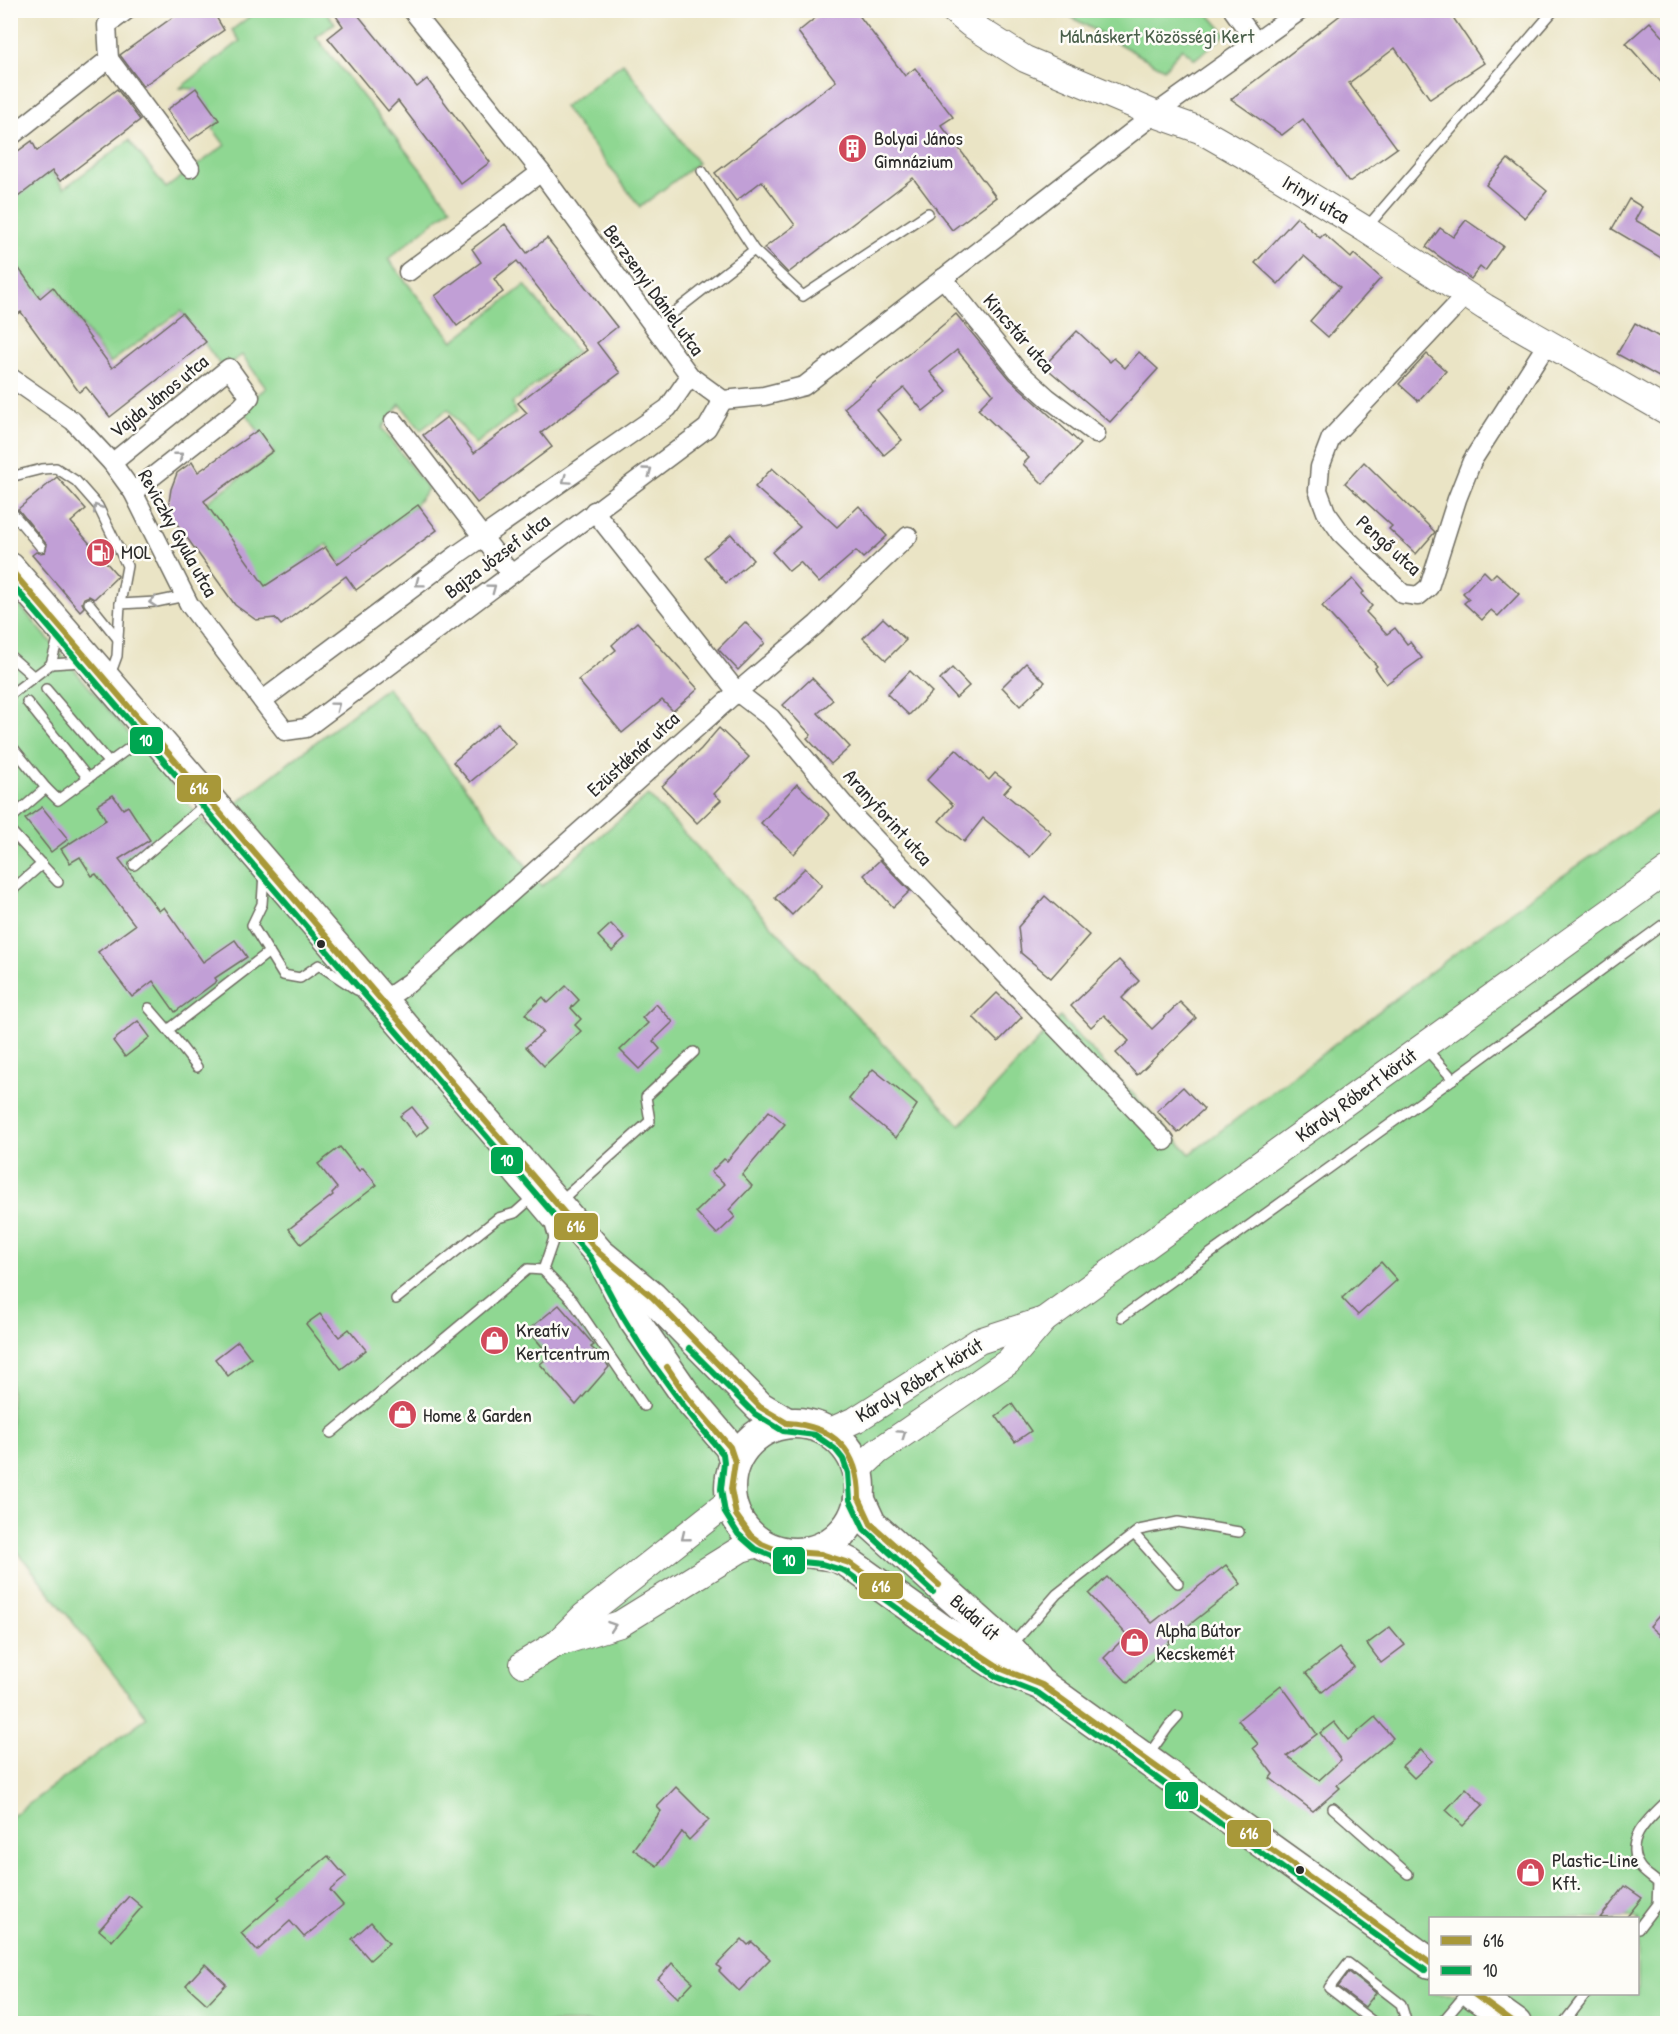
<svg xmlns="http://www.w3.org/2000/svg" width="1678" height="2034" font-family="'Patrick Hand',sans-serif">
<rect width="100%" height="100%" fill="#fdfcf7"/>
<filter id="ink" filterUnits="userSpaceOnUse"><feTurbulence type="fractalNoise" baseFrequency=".0167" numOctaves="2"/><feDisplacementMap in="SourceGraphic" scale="12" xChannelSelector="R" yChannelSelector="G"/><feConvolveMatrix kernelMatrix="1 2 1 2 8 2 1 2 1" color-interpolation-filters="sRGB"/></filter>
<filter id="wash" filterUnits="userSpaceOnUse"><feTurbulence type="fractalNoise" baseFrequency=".008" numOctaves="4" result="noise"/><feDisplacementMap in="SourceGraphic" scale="24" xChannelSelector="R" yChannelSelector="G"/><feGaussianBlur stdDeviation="1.35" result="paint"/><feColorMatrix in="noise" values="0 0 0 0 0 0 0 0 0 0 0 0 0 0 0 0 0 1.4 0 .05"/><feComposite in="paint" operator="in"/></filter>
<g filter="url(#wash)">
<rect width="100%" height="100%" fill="#eae4c5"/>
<!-- green -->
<g fill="#8fd792" stroke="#5d815e" stroke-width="1.5" fill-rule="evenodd">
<path d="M1079 10 1206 11 1226 34 1195 59 1182 48 1164 69 1071 17Z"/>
<path d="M257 11H325L335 23 316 37 451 208 388 259 453 341 525 285 577 352 512 403 516 413 475 444 448 409 421 430 400 404 382 428 428 489 412 509 340 562 327 544 265 590 202 506 274 453 241 407 266 388 242 355 223 369 181 311 110 363 54 287 38 299 11 261 10 201 51 172 64 188 129 140 166 188 225 145 213 129 218 119 196 89 180 88 240 41 232 30Z"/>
<path d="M623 63 698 163 640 207 564 107Z"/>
<path d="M11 595 207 826 387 687 542 886 648 795 960 1125 1060 1017 1190 1154 1514 909 1667 805V2023H11L10 1818 147 1717 11 1543ZM1430 1918H1638V1994H1430Z"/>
</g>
<g id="blocks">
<!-- building -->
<g fill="#c19fd6">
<path d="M183 10H212L224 30 143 86 120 55Z"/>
<path d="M332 10H354L417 87 427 79 490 162 461 184 398 101 388 111 328 38 343 26Z"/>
<path d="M825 10H855L905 76 915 68 953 117 941 125 996 197 952 230 913 178 788 273 764 248 795 225 762 181 736 201 715 173 836 81 798 32Z"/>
<path d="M1347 10H1448L1484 63 1430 99 1395 48 1349 83 1397 148 1349 182 1303 119 1282 135 1231 99Z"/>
<path d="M1650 22 1668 42V90L1626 43Z"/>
<path d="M196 88 219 120 189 141 167 110Z"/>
<path d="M117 89 140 120 60 181 52 171 10 203V157L32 141 37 151Z"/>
<path d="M1508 159 1547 191 1525 218 1486 185Z"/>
<path d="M1629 199 1642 207 1635 220 1668 239V262L1612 229Z"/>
<path d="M1297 217 1320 238 1324 234 1351 258 1354 254 1381 278 1328 337 1310 321 1340 287 1304 256 1278 284 1255 263Z"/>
<path d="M1466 220 1503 246 1485 271 1480 267 1471 279 1426 247 1440 228 1453 237Z"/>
<path d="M505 224 527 253 547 238 617 327 597 343 620 373 541 433 552 447 477 503 423 435 447 417 474 453 527 413 518 403 587 350 517 261 494 279 503 292 457 326 435 296 481 262 472 249Z"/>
<path d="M10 256 40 298 53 287 112 368 182 313 206 342 110 417 86 387 79 392 21 312 10 319Z"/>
<path d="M956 314 1010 379 1081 444 1043 484 1023 464 1029 458 978 409 993 394 957 350 930 372 947 392 923 411 904 388 877 410 902 440 884 455 844 408Z"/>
<path d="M1635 323 1668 342V382L1617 354Z"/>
<path d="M1077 331 1110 362 1114 358 1125 368 1139 352 1158 369 1110 422 1044 366Z"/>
<path d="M1427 354 1446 371 1418 401 1399 384Z"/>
<path d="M258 430 273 451 204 501 265 586 325 547 337 564 418 505 437 530 356 590 346 576 281 625 275 618 256 620 235 605 172 517 169 502 171 489 177 473 192 462 198 472Z"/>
<path d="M1364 462 1435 532 1416 554 1389 529 1392 526 1345 483Z"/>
<path d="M772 468 837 527 859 506 887 536 863 558 856 551 819 583 800 562 789 571 772 552 800 527 755 487Z"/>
<path d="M57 477 86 509 71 522 118 576 94 599 89 596 84 598 82 603 84 607 80 611 32 555 36 552 39 553 45 552 47 545 18 509Z"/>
<path d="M731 534 753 560 726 583 704 557Z"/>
<path d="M1484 571 1491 578 1496 573 1519 594 1498 616 1491 610 1482 620 1464 603 1469 599 1463 593Z"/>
<path d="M1353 579 1364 592 1361 594 1372 606 1366 612 1387 634 1395 628 1407 644 1410 642 1422 658 1386 684 1375 668 1377 666 1322 606Z"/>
<path d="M883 618 906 640 886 660 863 638Z"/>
<path d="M637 622 698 689 673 711 662 700 622 733 578 680 616 650 612 645Z"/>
<path d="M745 622 765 643 738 670 718 649Z"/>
<path d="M1026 663 1045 682 1020 706 1002 687Z"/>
<path d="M952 668 969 686 956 698 940 680Z"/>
<path d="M910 671 932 692 909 715 887 694Z"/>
<path d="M812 678 833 700 818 713 850 747 831 764 807 738 811 735 783 705Z"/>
<path d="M498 724 516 744 470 782 453 762Z"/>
<path d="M719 728 749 757 714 794 721 800 697 823 662 786 701 749Z"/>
<path d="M956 749 989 780 995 773 1011 785 1004 793 1051 832 1030 857 983 818 964 842 939 821 953 805 927 780Z"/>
<path d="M797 784 830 815 794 854 761 823Z"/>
<path d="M113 795 123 809 128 806 150 840 119 859 159 911 164 907 203 962 235 940 247 957 215 978 217 981 175 1012 153 981 132 997 98 952 135 925 96 874 92 876 80 857 70 863 61 849 106 820 97 805Z"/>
<path d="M42 807 68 839 51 852 25 819Z"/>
<path d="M880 860 910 891 893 907 864 875Z"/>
<path d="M805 868 822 885 792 915 775 898Z"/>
<path d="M1045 896 1089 935 1051 978 1021 953 1018 927Z"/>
<path d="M611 924 625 939 612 951 598 936Z"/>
<path d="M1119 960 1139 981 1122 998 1152 1029 1180 1002 1196 1018 1137 1075 1116 1053 1129 1041 1104 1015 1091 1027 1071 1006Z"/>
<path d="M566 986 579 1000 571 1008 581 1019 575 1025 581 1031 544 1066 526 1047 543 1032 525 1014 543 997 548 1003Z"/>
<path d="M997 993 1022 1017 998 1042 973 1017Z"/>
<path d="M656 1004 673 1022 653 1041 660 1049 639 1069 620 1050 648 1023 642 1018Z"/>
<path d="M138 1021 150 1037 125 1057 113 1041Z"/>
<path d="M873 1069 917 1105 896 1138 849 1099Z"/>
<path d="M1183 1087 1204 1109 1178 1133 1157 1111Z"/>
<path d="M412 1107 428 1127 416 1137 400 1116Z"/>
<path d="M769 1111 785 1124 742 1175 752 1186 729 1210 735 1217 717 1234 696 1212 725 1184 711 1172 724 1159 727 1161Z"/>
<path d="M340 1147 359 1171 363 1168 377 1185 301 1244 289 1229 333 1195 332 1193 337 1188 318 1164Z"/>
<path d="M1381 1262 1397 1280 1358 1315 1342 1298Z"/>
<path d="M559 1305 594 1345 591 1347 603 1358 609 1367 576 1405 540 1364 550 1356 528 1330Z"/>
<path d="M320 1314 339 1337 349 1329 366 1350 341 1369 306 1324Z"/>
<path d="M238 1341 251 1358 228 1376 215 1359Z"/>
<path d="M1012 1404 1031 1431 1015 1442 996 1416Z"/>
<path d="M1226 1565 1241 1584 1169 1641 1170 1642 1128 1683 1104 1658 1127 1635 1089 1594 1107 1577 1152 1623Z"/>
<path d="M1668 1606V1642L1650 1626Z"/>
<path d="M1390 1627 1405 1645 1381 1663 1367 1644Z"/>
<path d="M1339 1648 1354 1667 1322 1692 1306 1673Z"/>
<path d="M1281 1685 1317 1734 1287 1756 1319 1780 1341 1760 1320 1733 1334 1722 1348 1740 1375 1717 1393 1738 1337 1785 1340 1788 1313 1811 1270 1778 1273 1774 1253 1748 1258 1744 1238 1720Z"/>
<path d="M1421 1749 1432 1761 1414 1778 1402 1766Z"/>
<path d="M676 1787 709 1820 689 1840 682 1832 657 1866 633 1849 661 1811 657 1807Z"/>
<path d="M1466 1788 1483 1805 1463 1826 1446 1810Z"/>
<path d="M328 1856 346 1877 330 1890 343 1905 304 1937 290 1921 257 1951 241 1933 280 1899 278 1897Z"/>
<path d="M1625 1886 1642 1898 1626 1918H1600Z"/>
<path d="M129 1896 142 1907 112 1941 99 1930Z"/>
<path d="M371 1922 389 1943 370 1960 352 1939Z"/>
<path d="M742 1939 748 1945 752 1942 770 1959 739 1991 719 1971 721 1969 717 1965Z"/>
<path d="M672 1963 693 1982 678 1998 658 1979Z"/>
<path d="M205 1964 226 1984 207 2004 186 1985Z"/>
<path d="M1349 1972 1376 1993 1365 2007 1338 1987Z"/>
</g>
</g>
</g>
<g filter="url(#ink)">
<use href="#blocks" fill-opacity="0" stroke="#6e6c61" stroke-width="1.5"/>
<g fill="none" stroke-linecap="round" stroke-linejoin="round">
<defs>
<g id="lane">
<path d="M702 171 754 250"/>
<path d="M1367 227 1554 10"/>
<path d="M654 328 754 250 803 296 928 213"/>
<path d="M10 477 42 469 56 468 76 481 98 506 127 566 120 604 117 656 110 675"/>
<path d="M10 510 41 547"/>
<path d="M89 603 118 639"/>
<path d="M120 604 156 602 185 596"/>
<path d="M10 656 34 677"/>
<path d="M51 664 59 635"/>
<path d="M46 689 109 763"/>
<path d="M10 695 51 664 82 662"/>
<path d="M27 702 88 778"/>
<path d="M10 744 46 788"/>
<path d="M10 819 46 788 58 800 147 735"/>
<path d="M10 830 58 882"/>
<path d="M134 865 208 802"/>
<path d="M264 873 262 904 252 925 283 975 300 978 319 965 357 990"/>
<path d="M10 892 42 864"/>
<path d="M149 1008 168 1030"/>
<path d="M197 1067 168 1030 269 952"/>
<path d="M1453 1079 1668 921"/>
<path d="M501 1167 550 1225 554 1238"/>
<path d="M559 1202 650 1121 646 1097 694 1052"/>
<path d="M572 1226 554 1238 543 1270 572 1300 644 1406"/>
<path d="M396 1299 498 1218 515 1213 541 1190"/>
<path d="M1122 1317 1453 1079 1426 1049"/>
<path d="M331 1433 528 1269 543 1270"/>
<path d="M1134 1534 1178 1583"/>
<path d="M1012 1645 1057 1594 1139 1530 1178 1522 1239 1532"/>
<path d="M1147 1757 1169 1726 1178 1716"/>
<path d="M1333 1808 1408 1874"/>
<path d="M1638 1929 1657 1904 1658 1883C1653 1878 1644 1873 1640 1867 1622 1842 1648 1819 1666 1802H1668"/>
<path d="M1376 2024 1329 1988 1348 1963 1401 2004 1407 2024"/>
<path d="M1437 2024 1444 2020 1466 1994"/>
<path d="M1563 2024 1586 1994"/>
</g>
<g id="street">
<path d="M412 10 541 172 690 376 723 400 764 396 804 386 1155 114 1301 10"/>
<path d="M1233 10 1256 42"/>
<path d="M109 59 190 168"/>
<path d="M10 137 109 59 107 25 127 10"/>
<path d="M408 272 541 172"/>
<path d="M943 278 1018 371 1048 398 1096 434"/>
<path d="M1466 295 1331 438 1320 467 1318 490 1326 512 1341 533 1403 594 1418 596 1429 587 1457 499 1472 461 1547 344"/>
<path d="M10 377 73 421 112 463 133 492 189 604 285 731 306 728 707 428 723 400"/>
<path d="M394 421 511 574"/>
<path d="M112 463 229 368 250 397 241 407 133 492"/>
<path d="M594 511 737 692 771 718 857 820 1165 1141"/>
<path d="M263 700 458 554 668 408 690 376"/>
<path d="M383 1001 409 983 737 692 817 624 908 536"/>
</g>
<g id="secondary">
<path d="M953 10 970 24 1025 59 1155 114 1200 130 1242 154 1365 229 1485 307 1668 412"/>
<path d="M828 1432 857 1419 979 1341 1044 1320"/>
<path d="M857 1471 877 1452 1008 1362 1044 1320 1668 870"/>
<path d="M559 1643 620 1624 741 1549 761 1543"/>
<path d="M523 1664 556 1644 584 1616 731 1500"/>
</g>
<g id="primary">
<path d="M10 568 599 1253 652 1297 760 1407 787 1423"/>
<path d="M606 1266 634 1320 688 1398 730 1447 735 1462"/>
<circle cx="795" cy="1488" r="65"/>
<path d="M859 1498 871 1524 1009 1648 1036 1679"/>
<path d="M805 1552 835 1556 849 1563 941 1629 1002 1669 1042 1685 1430 1963"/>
<path d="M1474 1994 1516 2024"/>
</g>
</defs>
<!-- lane casing -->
<use href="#lane" stroke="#6e6c61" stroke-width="12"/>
<!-- street casing -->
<use href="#street" stroke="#6e6c61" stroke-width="21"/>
<!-- secondary casing -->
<use href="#secondary" stroke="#6e6c61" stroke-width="28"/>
<!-- primary casing -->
<use href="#primary" stroke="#6e6c61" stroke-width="33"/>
<!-- lane -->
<use href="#lane" stroke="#fff" stroke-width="9"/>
<!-- street -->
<use href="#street" stroke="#fff" stroke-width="18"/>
<!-- secondary -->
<use href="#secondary" stroke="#fff" stroke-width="26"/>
<!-- primary -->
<use href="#primary" stroke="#fff" stroke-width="30"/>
<defs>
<g id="bus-1">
<path d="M10 569 599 1253 652 1297 760 1407 787 1423"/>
<path d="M667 1367 688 1398 730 1447 735 1462"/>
<path d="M787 1423C834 1426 859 1451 859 1498"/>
<path d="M735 1462 731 1489 736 1515 751 1536 762 1544 779 1551 821 1554 849 1563 941 1629 1002 1669 1042 1685 1430 1963"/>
<path d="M859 1498 871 1524 939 1585"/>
<path d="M1474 1994 1515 2024"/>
</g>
<g id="bus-2">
<path d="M10 582 591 1258 621 1314 645 1353 686 1409 723 1454 724 1462 721 1489 725 1513 738 1534 755 1549 782 1560 822 1564 845 1571 936 1636 997 1677 1038 1693 1425 1970"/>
<path d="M689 1348 755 1414 783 1431 815 1435 835 1449 843 1459 848 1473 850 1500 864 1529 933 1592"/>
</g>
</defs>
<!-- bus-1 casing -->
<use href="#bus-1" stroke="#fdfcf7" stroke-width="10"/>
<!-- bus-2 casing -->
<use href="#bus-2" stroke="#fdfcf7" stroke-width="10"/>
<!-- bus-1 -->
<use href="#bus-1" stroke="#a89839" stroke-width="6"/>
<!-- bus-2 -->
<use href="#bus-2" stroke="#00a651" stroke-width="6"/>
</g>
<!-- one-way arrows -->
<defs><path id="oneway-chevron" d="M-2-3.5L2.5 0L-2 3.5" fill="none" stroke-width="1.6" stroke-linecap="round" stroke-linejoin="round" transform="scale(1.5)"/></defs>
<g stroke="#a0a0a0">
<use href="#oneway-chevron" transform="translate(179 456) rotate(-38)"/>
<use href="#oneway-chevron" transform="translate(648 471) rotate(-36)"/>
<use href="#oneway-chevron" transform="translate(566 480) rotate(145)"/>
<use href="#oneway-chevron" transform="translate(97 508) rotate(-122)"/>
<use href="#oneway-chevron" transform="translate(419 583) rotate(143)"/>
<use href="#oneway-chevron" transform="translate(492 588) rotate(-37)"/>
<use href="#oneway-chevron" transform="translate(153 602) rotate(174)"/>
<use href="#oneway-chevron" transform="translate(336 706) rotate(-37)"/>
<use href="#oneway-chevron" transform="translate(902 1434) rotate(-35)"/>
<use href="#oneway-chevron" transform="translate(685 1537) rotate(141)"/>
<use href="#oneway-chevron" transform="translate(612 1626) rotate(-19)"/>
</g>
</g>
<!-- icons -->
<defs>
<symbol id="building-disc" viewBox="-11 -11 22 22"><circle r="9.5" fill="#d1495b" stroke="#fdfcf7"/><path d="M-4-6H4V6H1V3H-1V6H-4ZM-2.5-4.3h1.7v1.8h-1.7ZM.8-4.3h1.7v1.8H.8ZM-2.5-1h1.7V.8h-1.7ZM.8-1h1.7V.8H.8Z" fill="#fff"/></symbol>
<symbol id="fuel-disc" viewBox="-11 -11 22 22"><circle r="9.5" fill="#d1495b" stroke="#fdfcf7"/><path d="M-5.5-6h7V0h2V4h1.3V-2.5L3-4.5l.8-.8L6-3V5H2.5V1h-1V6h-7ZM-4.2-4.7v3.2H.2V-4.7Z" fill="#fff"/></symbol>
<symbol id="shop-disc" viewBox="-11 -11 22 22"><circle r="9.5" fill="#d1495b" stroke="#fdfcf7"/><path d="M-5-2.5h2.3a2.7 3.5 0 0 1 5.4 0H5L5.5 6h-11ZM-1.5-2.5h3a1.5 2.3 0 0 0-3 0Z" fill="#fff"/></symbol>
</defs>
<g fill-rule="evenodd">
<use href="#building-disc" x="836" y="132" width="33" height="33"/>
<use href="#fuel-disc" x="84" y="536" width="33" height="33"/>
<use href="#shop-disc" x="478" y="1324" width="33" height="33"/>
<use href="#shop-disc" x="386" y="1398" width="33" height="33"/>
<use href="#shop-disc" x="1118" y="1626" width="33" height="33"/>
<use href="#shop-disc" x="1514" y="1856" width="33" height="33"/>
</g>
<!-- markers -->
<g fill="#2b2b2b" stroke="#fdfcf7" stroke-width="2">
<circle cx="321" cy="944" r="5"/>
<circle cx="1300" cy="1870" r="5"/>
</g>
<g text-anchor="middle" stroke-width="5" stroke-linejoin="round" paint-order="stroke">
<!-- park labels -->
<g font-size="20" fill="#495f4a" stroke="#fdfcf7">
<text x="1157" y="43">Málnáskert Közösségi Kert</text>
</g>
<!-- poi labels -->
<g font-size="20" fill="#2b2b2b" stroke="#fdfcf7" text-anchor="start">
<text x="874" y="145">Bolyai János<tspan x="874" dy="23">Gimnázium</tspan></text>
<text x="121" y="559">MOL</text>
<text x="516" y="1337">Kreatív<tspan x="516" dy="23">Kertcentrum</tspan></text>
<text x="423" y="1422">Home &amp; Garden</text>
<text x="1156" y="1637">Alpha Bútor<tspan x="1156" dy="23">Kecskemét</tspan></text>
<text x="1552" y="1867">Plastic-Line<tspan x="1552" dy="23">Kft.</tspan></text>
</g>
<!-- street labels -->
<g font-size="20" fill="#2b2b2b" stroke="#fdfcf7">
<text transform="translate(1316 199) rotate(31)" y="7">Irinyi utca</text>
<text transform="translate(654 290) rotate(54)" y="7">Berzsenyi Dániel utca</text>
<text transform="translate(1019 333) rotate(49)" y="7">Kincstár utca</text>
<text transform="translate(159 396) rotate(-39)" y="7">Vajda János utca</text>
<text transform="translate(178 533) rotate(61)" y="7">Reviczky Gyula utca</text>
<text transform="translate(1389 545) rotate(42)" y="7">Pengő utca</text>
<text transform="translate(497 556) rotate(-37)" y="7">Bajza József utca</text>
<text transform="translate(633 754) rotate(-42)" y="7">Ezüstdénár utca</text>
<text transform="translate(888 817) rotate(48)" y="7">Aranyforint utca</text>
<text transform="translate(1356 1095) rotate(-36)" y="7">Károly Róbert körút</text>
<text transform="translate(919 1380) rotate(-31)" y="7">Károly Róbert körút</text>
<text transform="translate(975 1617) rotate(42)" y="7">Budai út</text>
</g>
</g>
<g stroke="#fdfcf7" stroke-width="2">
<rect x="129" y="726" width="35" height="29" rx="6" fill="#00a651"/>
<rect x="176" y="774" width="46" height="29" rx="6" fill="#a89839"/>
<rect x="490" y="1146" width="34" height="29" rx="6" fill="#00a651"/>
<rect x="553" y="1212" width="46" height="29" rx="6" fill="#a89839"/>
<rect x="772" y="1546" width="34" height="29" rx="6" fill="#00a651"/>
<rect x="858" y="1572" width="46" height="28" rx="6" fill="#a89839"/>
<rect x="1164" y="1781" width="35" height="29" rx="6" fill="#00a651"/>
<rect x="1226" y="1819" width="46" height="29" rx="6" fill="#a89839"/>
</g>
<g font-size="16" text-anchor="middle" font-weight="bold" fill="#fff">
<text x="146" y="746">10</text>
<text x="199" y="794">616</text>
<text x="507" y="1166">10</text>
<text x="576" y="1232">616</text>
<text x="789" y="1566">10</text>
<text x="881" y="1592">616</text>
<text x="1182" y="1802">10</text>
<text x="1249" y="1839">616</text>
</g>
<!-- margin -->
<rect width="1678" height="2034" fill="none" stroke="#fdfcf7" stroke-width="36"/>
<!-- legend -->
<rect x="1429" y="1917" width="210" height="78" fill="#fdfcf7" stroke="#a9a8a5" stroke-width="1.5"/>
<rect x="1441" y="1936" width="30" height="9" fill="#a89839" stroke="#a9a8a5" stroke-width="1.5"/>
<text x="1483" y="1947" font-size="18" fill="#2b2b2b">616</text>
<rect x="1441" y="1966" width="30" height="9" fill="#00a651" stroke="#a9a8a5" stroke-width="1.5"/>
<text x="1483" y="1977" font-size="18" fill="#2b2b2b">10</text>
</svg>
